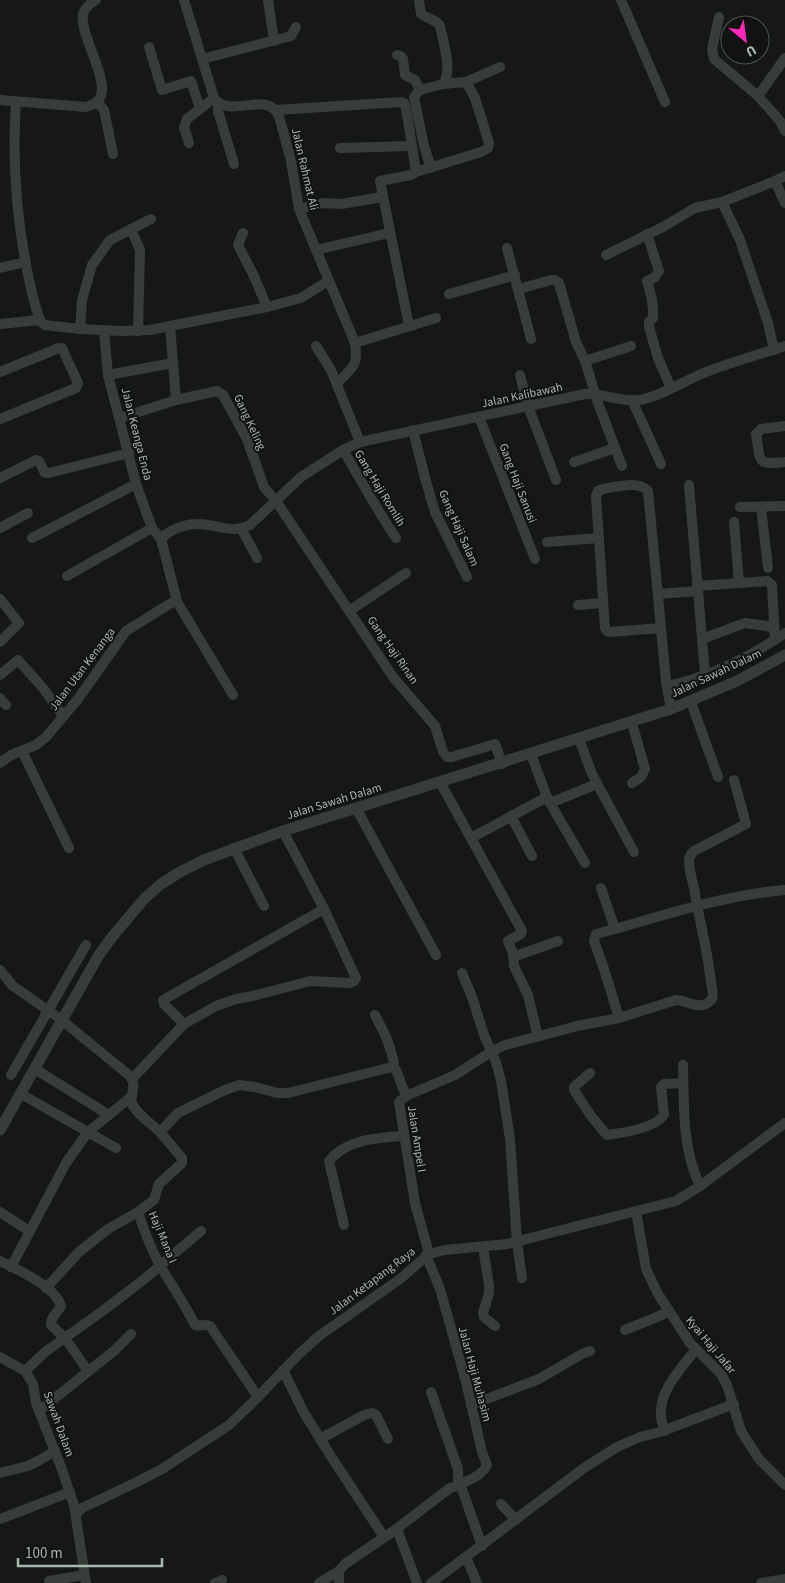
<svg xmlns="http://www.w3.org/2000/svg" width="785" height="1583" font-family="'Source Sans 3',sans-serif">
<rect width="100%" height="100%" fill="#161817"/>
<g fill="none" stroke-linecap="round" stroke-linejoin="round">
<!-- minor -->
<g stroke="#373e3a" stroke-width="10">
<path d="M184 0 214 98C231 120 266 89 279 116L291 161 299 209 355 343C359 370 350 367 337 384"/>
<path d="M268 0 274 41"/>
<path d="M419 0 421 14C427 19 436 19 440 26 443 42 453 70 443 84L420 90 414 97 424 146 431 168"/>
<path d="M621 0 665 102"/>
<path d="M719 17 712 49 714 59 758 96 780 121 785 131"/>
<path d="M149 47 162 90 191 81 200 109"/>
<path d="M397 55 401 56 403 59 405 75 415 80 420 90"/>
<path d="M202 59 291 36 296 27"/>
<path d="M443 84 466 82 500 67"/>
<path d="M758 96 785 58"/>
<path d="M0 100 86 107C89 106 94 104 97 102 115 86 79 37 83 14 85 7 91 3 96 0"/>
<path d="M16 102C12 159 16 214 27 270 31 288 34 306 41 322L45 325 80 329 82 300 92 265 110 240 151 219"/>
<path d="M97 102 104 110 113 154"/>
<path d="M218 103V111L234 164"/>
<path d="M276 110 401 102 404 103 406 108 416 172"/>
<path d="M189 143 184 127 187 119 214 98"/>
<path d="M340 148 412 146"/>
<path d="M785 176 775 181 785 203"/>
<path d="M722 202 740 240 768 323 774 350"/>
<path d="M299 209 323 203 341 204 382 197"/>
<path d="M131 229 140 250 138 331"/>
<path d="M243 233 238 245 253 274 267 307"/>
<path d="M647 234 659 271 655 277 647 281C651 294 654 305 653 318L649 322V327L658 358 671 388"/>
<path d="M507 248 531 339"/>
<path d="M316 250 389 233"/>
<path d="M606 255 663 227 695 208 722 202 775 181"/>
<path d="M0 268 26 262"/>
<path d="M519 289 551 280H555L559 283 576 342 585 361 598 403 622 466"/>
<path d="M449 294 515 275"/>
<path d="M0 324 40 320"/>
<path d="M170 326 176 400"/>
<path d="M409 326 380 181 411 175 416 172 481 152 488 148 489 143 475 98 466 82"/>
<path d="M80 329 122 331 150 330 267 307 301 298 328 281"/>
<path d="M104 331 108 375 136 484 152 528 161 539"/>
<path d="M355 343 436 318"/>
<path d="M316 346 331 370 360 442"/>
<path d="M585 361 631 346"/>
<path d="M0 372 59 348H62L78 383 76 388 71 390 0 419"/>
<path d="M108 375 173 363"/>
<path d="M520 375 528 406 556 480"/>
<path d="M632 400 661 464"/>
<path d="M479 417 535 559"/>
<path d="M120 418 176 400 217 391 223 395 247 439 264 487 276 501 393 677 435 726 443 752 447 757H452L495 744 502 764"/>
<path d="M785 426 761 429 756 434C761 462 755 465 785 462"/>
<path d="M413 430 425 478 435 512 467 577"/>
<path d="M343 450C361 480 377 510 396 538"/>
<path d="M574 462 615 448"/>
<path d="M0 478 36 460 39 461 45 473H49L129 453"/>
<path d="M689 485 705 674"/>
<path d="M740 507 785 506"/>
<path d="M761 507 768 568"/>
<path d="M734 522 739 583"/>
<path d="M0 528 28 513"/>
<path d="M242 530 257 558"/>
<path d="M32 538 136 484"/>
<path d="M547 542 599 538"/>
<path d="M67 576 152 528"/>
<path d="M697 586 767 581 772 585 775 640"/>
<path d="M658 594 698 591"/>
<path d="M0 599 19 623 0 642"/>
<path d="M176 600 233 695"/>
<path d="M578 605 603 603"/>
<path d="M349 611 406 573"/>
<path d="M661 628 610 632 607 631 605 628 596 496 598 491 603 489C616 487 639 480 648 491L661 628 666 682 671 709"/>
<path d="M702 639 745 623 774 627"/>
<path d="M0 675 18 660 43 688 63 716"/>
<path d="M667 686C708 677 750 657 785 633"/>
<path d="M0 698 6 705"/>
<path d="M691 702 718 777"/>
<path d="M632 723 645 769 641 777 632 783"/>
<path d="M579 739 592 774 634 852"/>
<path d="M22 751 69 848"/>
<path d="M531 754 547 797"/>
<path d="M0 763 11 755 36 745 46 737 78 699 126 631 176 600V597L161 539C172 527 191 522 208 525 223 527 235 533 250 525L301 477 343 450 360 442 585 394C603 393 620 402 638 400 657 398 683 382 701 374 729 363 757 355 785 346"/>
<path d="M440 782 522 931 521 934 508 941 513 953 514 966 528 995 538 1037"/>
<path d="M550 803 585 863"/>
<path d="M356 808 436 955"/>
<path d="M511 816 532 856"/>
<path d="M471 838 547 797 550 803 597 784"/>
<path d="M234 848 264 906"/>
<path d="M601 888 615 929 596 934 594 941 605 972 619 1018"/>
<path d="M615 929C671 913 727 895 785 890"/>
<path d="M513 957 558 941"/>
<path d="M0 970 13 986 59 1018 130 1076C138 1090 129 1091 132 1103 135 1113 153 1125 160 1132"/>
<path d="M462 973 472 997 484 1035 496 1062 501 1081 510 1139 517 1242 522 1278"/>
<path d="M375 1015C384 1032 390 1044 394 1063L392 1067"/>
<path d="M184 1024 164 1004 163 1000 324 909"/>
<path d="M683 1065C684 1105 682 1149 700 1186"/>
<path d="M35 1069 109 1115"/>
<path d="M590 1073 574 1087V1090L591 1116 607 1135C623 1133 655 1128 664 1115L661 1087 664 1084 683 1083"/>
<path d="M11 1075 86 945"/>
<path d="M132 1079 184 1024 216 1006 236 999 253 996 310 981 350 983 354 981 356 978 324 909 283 831"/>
<path d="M21 1094 116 1148"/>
<path d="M636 1211 646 1269 658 1294 690 1343 721 1374 727 1385 741 1431 759 1459 785 1485"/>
<path d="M0 1212 29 1231"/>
<path d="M344 1225 329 1161C346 1139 378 1138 404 1136"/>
<path d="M483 1247 489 1285V1293L483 1313 484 1317 495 1326"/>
<path d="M429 1254 415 1203 399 1102 406 1096 455 1075 491 1052 505 1045 577 1026 619 1018 676 1000C686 1000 697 1009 706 1004 708 1003 711 1000 712 999 714 995 712 988 711 983 708 951 699 920 694 888 692 879 689 870 689 861 689 856 691 854 694 851L746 824 734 780"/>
<path d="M426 1255 440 1289 466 1382 482 1452 487 1465C482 1476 469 1480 458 1485"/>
<path d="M0 1261C18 1270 55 1286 61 1306 58 1313 50 1317 51 1325L65 1338 88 1371"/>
<path d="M11 1267 66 1163 88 1132 132 1096"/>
<path d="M46 1288 79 1252 108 1229 138 1212"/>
<path d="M625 1330 669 1312"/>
<path d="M0 1357 25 1371 33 1384 36 1403 61 1467 74 1505 86 1583"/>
<path d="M283 1370 303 1411 332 1458 384 1537"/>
<path d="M25 1371 45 1352 104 1310 143 1280 201 1231"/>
<path d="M431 1392 458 1469V1486"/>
<path d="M258 1397 210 1326C205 1323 200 1327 195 1325 185 1304 172 1286 161 1267 151 1250 144 1230 138 1212L154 1200 159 1184 182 1163V1158L160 1132 178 1113 225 1090 239 1085 255 1087 277 1093H288L392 1067 396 1070 406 1096"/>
<path d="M471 1405 539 1379 582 1354 590 1351"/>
<path d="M40 1410 115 1350 131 1334"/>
<path d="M665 1431C663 1426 661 1420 661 1415 659 1390 682 1368 696 1349"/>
<path d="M320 1439 364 1415 372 1413 376 1415 388 1439"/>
<path d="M0 1473 28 1466 38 1461 55 1451"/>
<path d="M501 1504 516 1520"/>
<path d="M76 1514 82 1508 135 1483 162 1469 229 1425 258 1397 300 1353 319 1336 400 1279 429 1254 445 1250 507 1244 676 1201 700 1186 785 1123"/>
<path d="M0 1519 70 1492"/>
<path d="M397 1529 417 1583"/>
<path d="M466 1557 477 1583"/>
<path d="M49 1581 84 1575"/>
<path d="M215 1583 222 1580"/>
<path d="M319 1583 339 1571"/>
<path d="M339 1583V1571L345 1564 395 1530 450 1488 458 1486 462 1489 482 1546"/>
<path d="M431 1583 584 1468 617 1447 640 1437 660 1432 734 1404"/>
<path d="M761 1583 785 1579"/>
</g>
<!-- tertiary -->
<path stroke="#373e3a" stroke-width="11" d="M0 1130 62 1020 99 955 112 937 144 899 161 884 180 872 204 860 283 831 671 709 737 681 785 655"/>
</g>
<g text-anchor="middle" stroke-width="4" stroke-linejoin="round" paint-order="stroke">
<!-- street labels -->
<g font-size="12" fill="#a7b9ad" stroke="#111312">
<text transform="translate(305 169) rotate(77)" y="4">Jalan Rahmat Ali</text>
<text transform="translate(522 395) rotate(-12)" y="4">Jalan Kalibawah</text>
<text transform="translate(250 422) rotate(65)" y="4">Gang Keling</text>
<text transform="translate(137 434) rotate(76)" y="4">Jalan Keanga Enda</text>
<text transform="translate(518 483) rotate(69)" y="4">Gang Haji Sanusi</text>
<text transform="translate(380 488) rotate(59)" y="4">Gang Haji Romlih</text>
<text transform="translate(459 528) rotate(66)" y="4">Gang Haji Salam</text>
<text transform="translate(393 650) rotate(55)" y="4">Gang Haji Rinan</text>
<text transform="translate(82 669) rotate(-53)" y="4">Jalan Utan Kenanga</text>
<text transform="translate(716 673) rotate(-25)" y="4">Jalan Sawah Dalam</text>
<text transform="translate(334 801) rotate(-17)" y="4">Jalan Sawah Dalam</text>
<text transform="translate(417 1139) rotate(81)" y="4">Jalan Ampel I</text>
<text transform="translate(163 1237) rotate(67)" y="4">Haji Mana I</text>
<text transform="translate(372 1281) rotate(-37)" y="4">Jalan Ketapang Raya</text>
<text transform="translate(711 1345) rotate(50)" y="4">Kyai Haji Jafar</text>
<text transform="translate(475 1374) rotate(75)" y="4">Jalan Haji Muhasim</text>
<text transform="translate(59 1424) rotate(70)" y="4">Sawah Dalam</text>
</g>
</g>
<!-- north arrow -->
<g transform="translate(745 40) rotate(151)"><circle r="24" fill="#111312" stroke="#4d5550"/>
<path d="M0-4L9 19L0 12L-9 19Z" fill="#ff27b9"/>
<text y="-8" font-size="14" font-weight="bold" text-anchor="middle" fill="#a7b9ad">U</text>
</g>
<!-- scale -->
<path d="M18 1558v8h144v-8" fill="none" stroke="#a7b9ad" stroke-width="2.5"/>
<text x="25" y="1558" font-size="15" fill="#a7b9ad" stroke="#111312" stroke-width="4" paint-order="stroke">100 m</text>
</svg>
